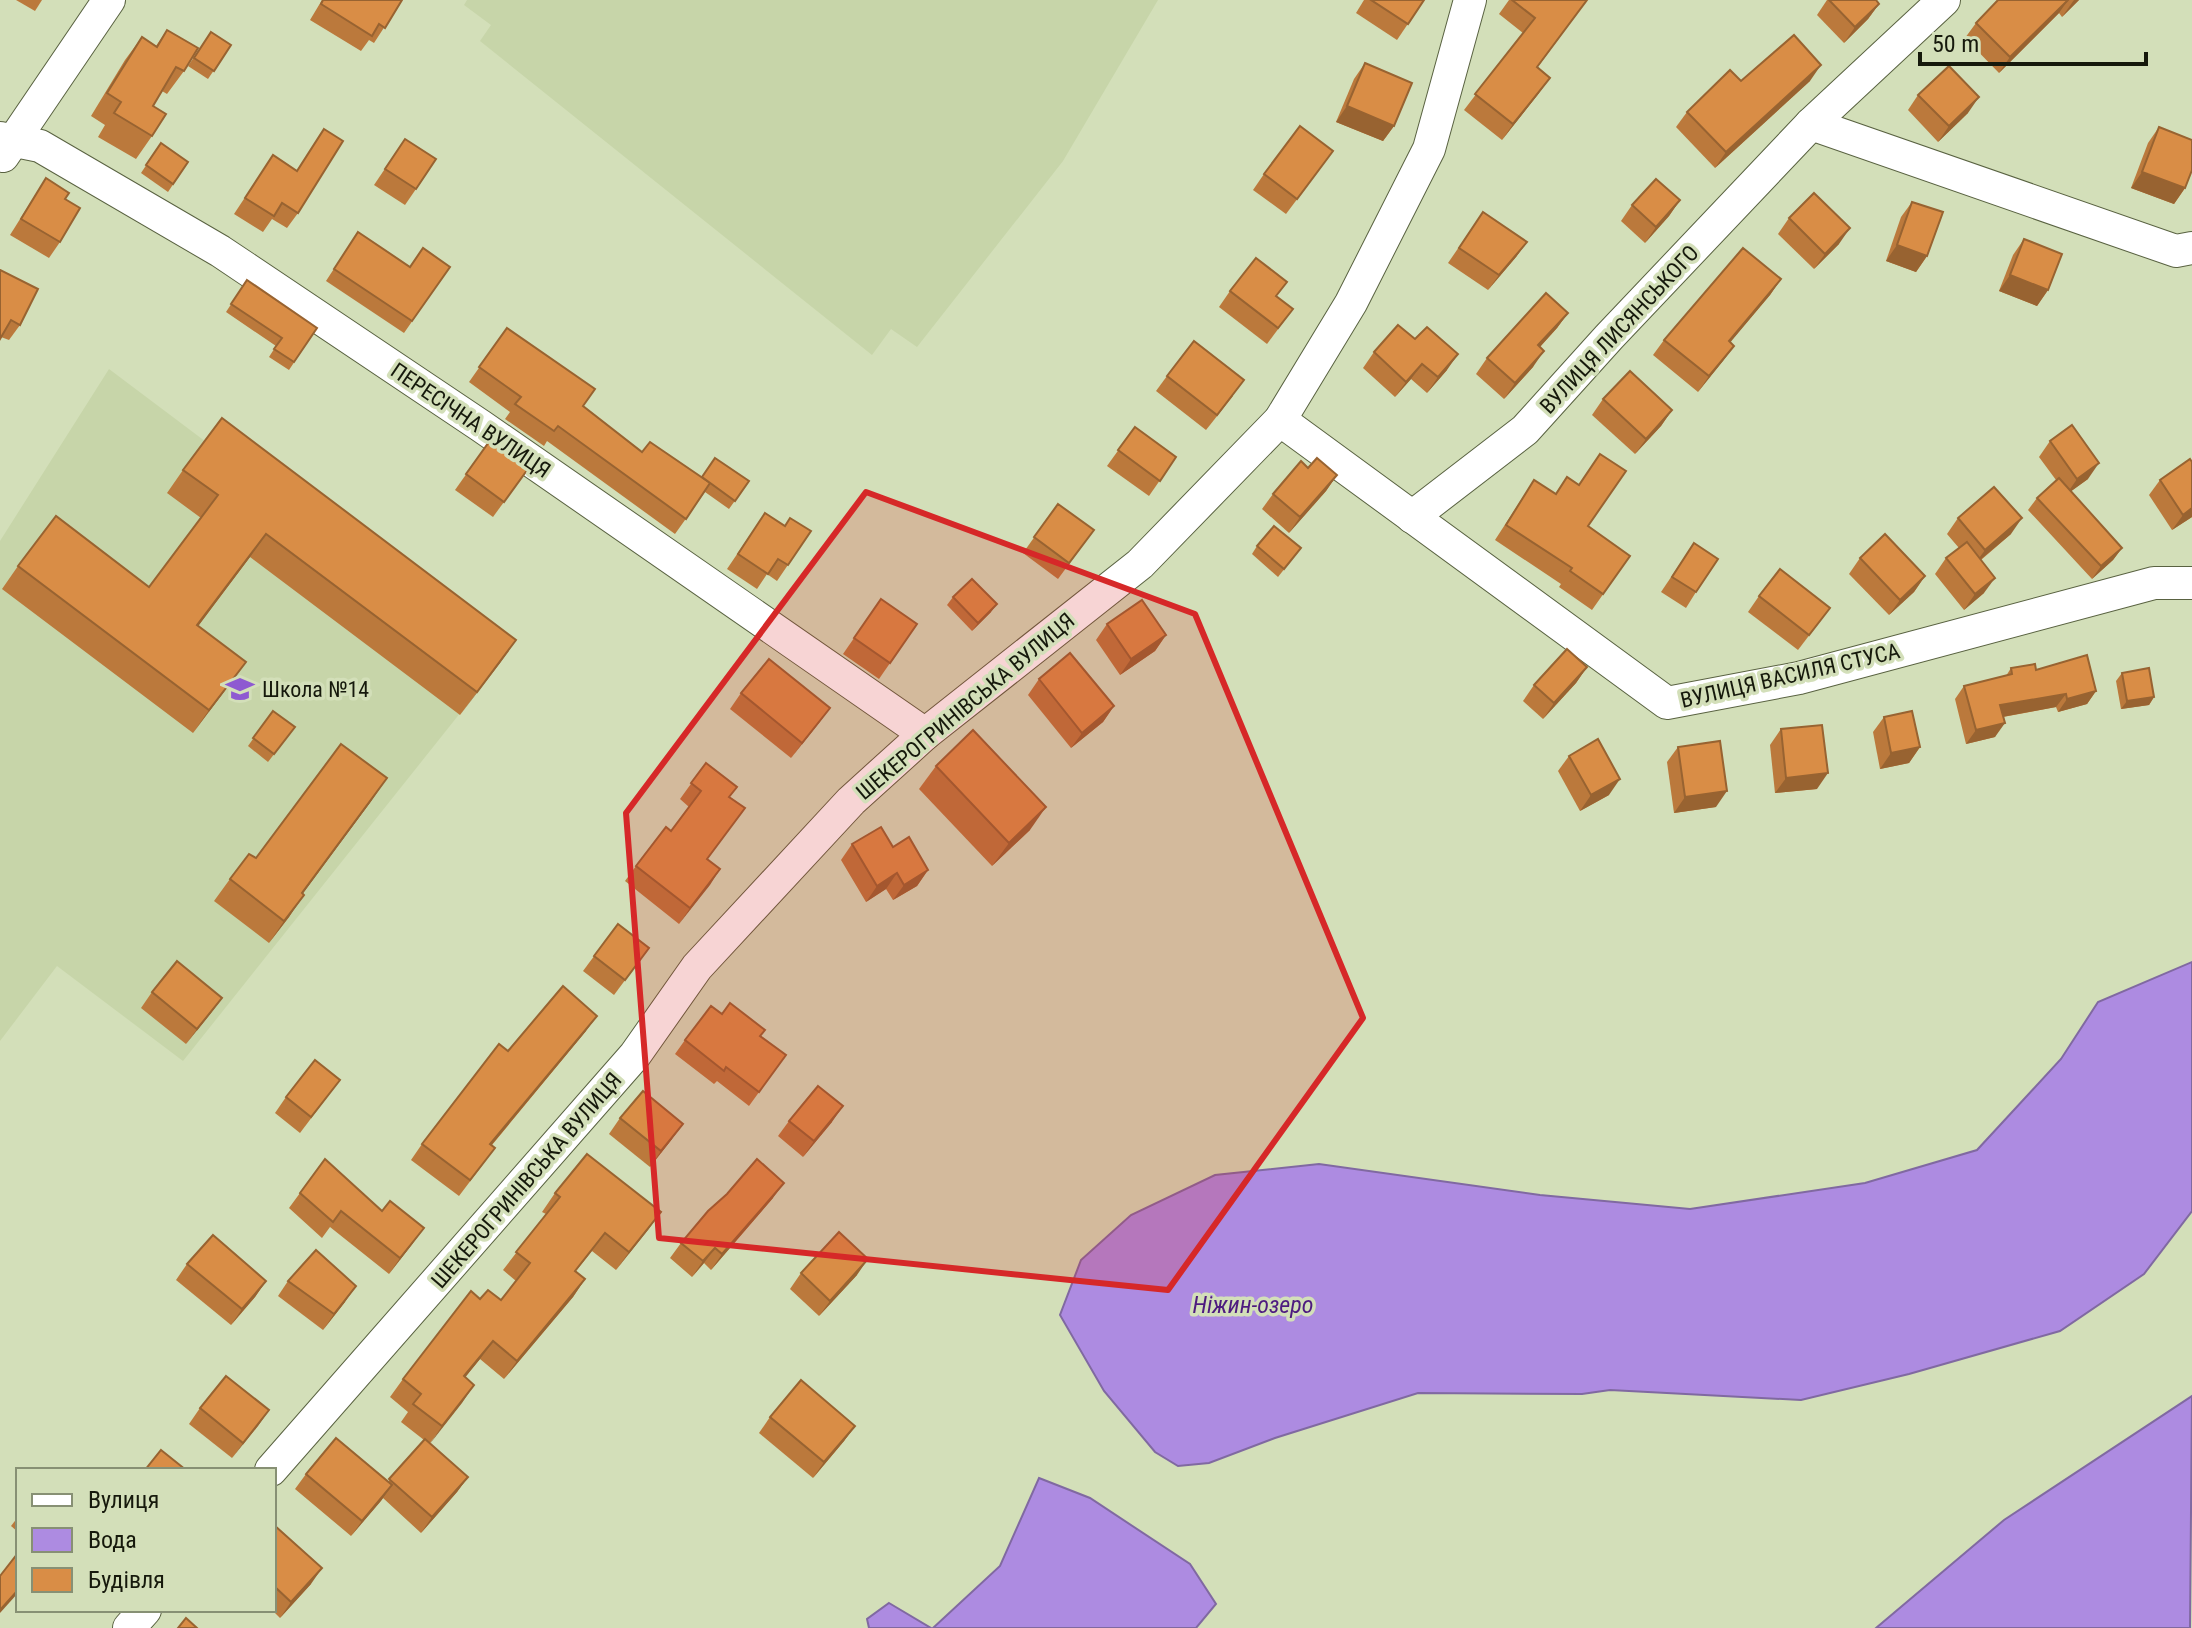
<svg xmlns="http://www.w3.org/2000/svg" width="2192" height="1628" font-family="'Roboto Condensed',sans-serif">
<rect width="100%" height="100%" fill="#d3dfb9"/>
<!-- built -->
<g fill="#c7d5a9">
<path d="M467 0H1158L1063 161 917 347 891 329 872 355 480 41 491 25 464 5Z"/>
<path d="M109 369 500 663 183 1061 57 966 0 1041V541Z"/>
</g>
<!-- water -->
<g fill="#ad8be1" stroke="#8069a1" stroke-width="2">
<path d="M2192 962V1211L2144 1274 2060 1331 1909 1374 1801 1400 1610 1390 1582 1394 1418 1393 1275 1438 1209 1463 1178 1466 1155 1452 1104 1391 1060 1315 1081 1260 1131 1215 1215 1175 1319 1164 1540 1195 1690 1209 1865 1183 1977 1150 2061 1059 2098 1002Z"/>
<path d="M2192 1396 2190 1628H1876L2004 1520Z"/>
<path d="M1039 1478 1090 1498 1190 1564 1216 1604 1196 1628H933L1000 1566Z"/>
<path d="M889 1603 931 1628H869L867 1619Z"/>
</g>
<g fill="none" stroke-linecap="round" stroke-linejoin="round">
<defs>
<g id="minor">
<path d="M1811 124 2176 251 2192 248"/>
<path d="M0 138 40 146 220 251 481 426 925 734"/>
<path d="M3 156 109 0"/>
<path d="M1280 420 1667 703 1799 678 2154 583H2192"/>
<path d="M1412 517 1525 430 1609 337 1811 124 1944 0"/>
<path d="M271 1470 635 1055 697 967 851 801 925 734 1140 564 1280 420 1351 303 1429 149 1470 0"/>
<path d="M129 1628 145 1610"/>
</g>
</defs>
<!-- minor casing -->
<use href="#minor" stroke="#596241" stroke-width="34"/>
<!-- minor -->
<use href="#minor" stroke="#fff" stroke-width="32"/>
</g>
<!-- wall -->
<g fill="#bb793c">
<path d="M16 0H42L35 11Z"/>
<path d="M322 0H402L374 43 369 40 361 51 310 20Z"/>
<path d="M1364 0H1424L1397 40 1356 13Z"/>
<path d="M1509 0H1587L1537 68 1539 93 1502 140 1464 110 1523 33 1499 14Z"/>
<path d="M1827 0H1876L1879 4 1868 19 1844 43 1817 15Z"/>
<path d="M1998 0H2079L2062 17 2059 13 1999 73 1965 38 1976 23Z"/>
<path d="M167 30 184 71 167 94 162 91 153 106 152 136 136 159 98 137 105 125 91 116 125 60 142 37 156 46Z"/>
<path d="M211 32 231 45 208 79 188 66Z"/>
<path d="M1365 63 1394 126 1383 141 1336 122 1354 79Z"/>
<path d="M1741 81H1810L1715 168 1676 127 1687 112Z"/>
<path d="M1918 95 1968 113 1938 142 1908 110Z"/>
<path d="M2159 127 2185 188 2174 204 2131 188 2148 143Z"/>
<path d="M324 129 298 213 287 228 272 219 263 232 234 214 273 155 297 171Z"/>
<path d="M405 139 416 189 405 205 374 185Z"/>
<path d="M161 143 188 162 168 192 141 173Z"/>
<path d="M1322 166 1286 214 1253 190 1264 174Z"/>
<path d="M46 178 65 199 60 242 49 258 10 235Z"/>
<path d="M1680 200 1669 216 1645 243 1621 221 1632 205Z"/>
<path d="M1912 202 1927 256 1916 272 1886 261 1901 217Z"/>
<path d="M1483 212 1527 242 1516 257 1488 290 1448 263Z"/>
<path d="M1789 218 1839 244 1814 269 1778 234Z"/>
<path d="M358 232 410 267H450L404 333 326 281Z"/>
<path d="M2024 239 2048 290 2037 306 1999 291 2013 255Z"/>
<path d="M0 270 20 325 9 340 1 337Z"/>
<path d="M1781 279 1770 295 1730 342 1734 346 1698 392 1653 355 1664 340Z"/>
<path d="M247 280 317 328 289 370 269 357 276 346 226 312Z"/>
<path d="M1230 291 1277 297 1293 309 1267 344 1219 307Z"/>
<path d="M1568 313 1557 328 1540 347 1533 367 1504 399 1476 374 1487 358Z"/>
<path d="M507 328 583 406 642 452 702 477 749 481 729 509 705 492 675 534 547 441 544 446 505 419 510 412 469 382Z"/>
<path d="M1374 352 1447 370 1427 393 1411 379 1395 397 1363 368Z"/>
<path d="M1167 376 1233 396 1206 430 1156 391Z"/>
<path d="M1603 399 1672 410 1661 426 1635 454 1592 415Z"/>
<path d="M1135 427 1176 457 1149 496 1107 466Z"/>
<path d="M494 435 533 462 493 517 455 490Z"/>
<path d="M2050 441 2088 479 2071 491 2122 548 2113 560 2092 579 2028 510 2037 498 2056 480 2039 457Z"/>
<path d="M2192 462V517L2172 530 2149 495 2160 480Z"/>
<path d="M183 470 516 640 460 715 250 557 198 626 246 662 193 733 2 589 18 566 149 587 201 518 167 493Z"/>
<path d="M1337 475 1326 491 1289 533 1262 509 1273 494Z"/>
<path d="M1567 477 1588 526 1630 556 1592 610 1559 587 1561 584 1495 540 1534 480 1555 494Z"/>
<path d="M1058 504 1094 530 1058 579 1023 553Z"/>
<path d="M765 513 785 526 811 531 777 581 767 574 757 589 727 569Z"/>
<path d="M1958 518 2011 534 1981 560 1984 593 1964 610 1935 574 1946 558 1959 548 1947 534Z"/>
<path d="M1694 543 1696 592 1686 608 1661 592Z"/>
<path d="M1257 546 1301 548 1278 577 1252 554Z"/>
<path d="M1860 558 1925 576 1914 592 1889 615 1849 574Z"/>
<path d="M1759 596 1830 608 1798 650 1748 612Z"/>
<path d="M953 597 991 612 972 631 947 605Z"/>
<path d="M881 599 917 624 879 679 843 654Z"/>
<path d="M1107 624 1166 635 1155 651 1120 675 1096 640Z"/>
<path d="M1587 667 1576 683 1543 719 1523 701 1534 685Z"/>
<path d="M2011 668 2036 670 2096 691 2087 704 2058 712 2056 707 2003 717 1995 737 1966 744 1955 699 1964 686 2006 676Z"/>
<path d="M2122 673 2154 697 2149 705 2121 709 2116 681Z"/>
<path d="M1039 679 1114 706 1103 722 1071 748 1028 695Z"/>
<path d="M741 693 830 708 791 758 730 709Z"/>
<path d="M273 711 295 727 268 762 248 746Z"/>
<path d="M1884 717 1920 747 1909 763 1880 769 1873 732Z"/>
<path d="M1781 729 1817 789 1775 793 1770 745Z"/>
<path d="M1678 747 1716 807 1674 813 1667 762Z"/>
<path d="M1569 756 1609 795 1580 811 1558 771Z"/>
<path d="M706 763 730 797 745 808 707 859 720 869 679 924 625 881 636 866 671 831 689 807 680 799Z"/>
<path d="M936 766 1030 830 992 866 919 789Z"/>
<path d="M372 800 302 894 289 917 269 943 214 901 230 879 256 858Z"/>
<path d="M852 844 893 847 928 870 917 886 893 900 886 889 866 902 841 860Z"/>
<path d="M618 924 649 948 614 995 583 971Z"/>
<path d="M152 992 222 998 186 1044 141 1008Z"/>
<path d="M722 1014 761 1036 786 1055 749 1106 717 1081 714 1084 675 1054 685 1040Z"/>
<path d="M586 1031 492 1145 484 1163 459 1196 411 1160 422 1144 508 1051Z"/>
<path d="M340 1080 300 1133 275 1113 286 1097Z"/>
<path d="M620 1118 672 1139 650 1167 609 1134Z"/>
<path d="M789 1121 832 1122 803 1157 778 1136Z"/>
<path d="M300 1193 413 1243 389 1274 330 1227 322 1238 289 1208Z"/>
<path d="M555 1193 661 1212 616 1270 592 1251 576 1271 585 1279 573 1297 504 1379 480 1359 465 1377 474 1385 430 1443 468 1477 457 1492 421 1533 383 1498 351 1536 295 1489 306 1474 388 1482 424 1440 401 1422 408 1412 390 1397 403 1379 480 1299 501 1300 516 1281 503 1270 546 1214 542 1212Z"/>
<path d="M727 1194 773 1198 711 1270 704 1263 692 1277 670 1258 681 1243Z"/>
<path d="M187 1264 266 1281 255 1297 231 1325 176 1280Z"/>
<path d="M801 1273 857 1275 819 1316 790 1289Z"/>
<path d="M288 1281 345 1302 323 1330 278 1296Z"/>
<path d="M200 1408 269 1410 232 1458 189 1424Z"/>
<path d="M770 1417 855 1426 844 1441 813 1478 759 1433Z"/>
<path d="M18 1517V1532L11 1526Z"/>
<path d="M274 1525 311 1584 280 1618 272 1610H274Z"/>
</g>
<!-- shaded-wall -->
<g fill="#986331">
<path d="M2068 0 2059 13 1999 73 2010 57Z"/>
<path d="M2074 0H2079L2062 17Z"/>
<path d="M1879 4 1868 19 1844 43 1855 27Z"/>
<path d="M1821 65 1810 81 1715 168 1726 152Z"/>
<path d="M1550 78 1539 93 1502 140 1513 124Z"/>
<path d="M1979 97 1968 113 1938 142 1949 126Z"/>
<path d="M1347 106 1394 126 1383 141 1336 122Z"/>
<path d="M2142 172 2185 188 2174 204 2131 188Z"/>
<path d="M1680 200 1669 216 1645 243 1656 227Z"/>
<path d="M1850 228 1839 244 1814 269 1825 254Z"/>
<path d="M1527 242 1516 257 1488 290 1499 275Z"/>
<path d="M1897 245 1927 256 1916 272 1886 261Z"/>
<path d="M2010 275 2048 290 2037 306 1999 291Z"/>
<path d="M1781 279 1770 295 1718 357 1729 341Z"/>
<path d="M1568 313 1557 328 1527 361 1538 345Z"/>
<path d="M1734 346 1723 361 1698 392 1709 376Z"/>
<path d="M1544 351 1533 367 1504 399 1515 383Z"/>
<path d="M1458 354 1447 370 1427 393 1438 377Z"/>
<path d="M1422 364 1411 379 1395 397 1406 382Z"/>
<path d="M1672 410 1661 426 1635 454 1646 439Z"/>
<path d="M2099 463 2088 479 2066 495 2077 479Z"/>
<path d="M1337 475 1326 491 1289 533 1300 517Z"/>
<path d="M2192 508V517L2172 530 2183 515Z"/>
<path d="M2022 518 2011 534 1974 565 1985 550Z"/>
<path d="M266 534 250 557 181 649 197 625Z"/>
<path d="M2122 548 2113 560 2092 579 2101 566Z"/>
<path d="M1925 576 1914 592 1889 615 1900 600Z"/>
<path d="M1995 578 1984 593 1964 610 1975 594Z"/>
<path d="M997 604 991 612 972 631 978 623Z"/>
<path d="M1166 635 1155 651 1120 675 1131 659Z"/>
<path d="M516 640 500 663 460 715 477 692Z"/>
<path d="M246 662 229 685 193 733 209 710Z"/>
<path d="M1587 667 1576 683 1543 719 1554 703Z"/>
<path d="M2096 691 2087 704 2058 712 2067 699Z"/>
<path d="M2066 694 2056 707 1991 719 2000 705Z"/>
<path d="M2154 697 2149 705 2121 709 2127 701Z"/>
<path d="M1114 706 1103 722 1071 748 1082 733Z"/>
<path d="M830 708 819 723 791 758 802 743Z"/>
<path d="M2005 723 1995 737 1966 744 1976 730Z"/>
<path d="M1920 747 1909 763 1880 769 1891 753Z"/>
<path d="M1828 773 1817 789 1775 793 1786 778Z"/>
<path d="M387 778 372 800 287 915 302 893Z"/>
<path d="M1620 779 1609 795 1580 811 1591 795Z"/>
<path d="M1727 791 1716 807 1674 813 1685 797Z"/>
<path d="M1046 807 1030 830 992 866 1009 843Z"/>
<path d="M720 869 710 885 679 924 690 908Z"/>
<path d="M928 870 917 886 893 900 904 885Z"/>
<path d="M897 873 886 889 866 902 877 886Z"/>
<path d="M304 895 289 917 269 943 284 921Z"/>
<path d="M222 998 211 1013 186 1044 197 1029Z"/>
<path d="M597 1016 586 1031 479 1160 490 1144Z"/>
<path d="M843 1106 832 1122 803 1157 814 1141Z"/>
<path d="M683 1124 672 1139 650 1167 661 1151Z"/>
<path d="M784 1183 773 1198 711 1270 722 1254Z"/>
<path d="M661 1212 648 1230 616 1270 629 1252Z"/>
<path d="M424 1228 413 1243 389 1274 400 1258Z"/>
<path d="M715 1248 704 1263 692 1277 703 1261Z"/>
<path d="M868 1259 857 1275 819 1316 830 1301Z"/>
<path d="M585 1279 573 1297 504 1379 517 1361Z"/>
<path d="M266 1281 255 1297 231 1325 242 1309Z"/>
<path d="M356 1286 345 1302 323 1330 334 1314Z"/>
<path d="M493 1341 480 1359 451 1395 464 1376Z"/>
<path d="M474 1385 462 1403 429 1445 442 1426Z"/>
<path d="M269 1410 258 1426 232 1458 243 1443Z"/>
<path d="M855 1426 844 1441 813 1478 824 1462Z"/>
<path d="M468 1477 457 1492 421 1533 432 1517Z"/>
<path d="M392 1485 381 1501 351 1536 362 1521Z"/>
<path d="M322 1568 311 1584 280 1618 291 1602Z"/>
<path d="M18 1590V1593L0 1613V1610Z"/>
</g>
<!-- building -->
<g fill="#d98d46" stroke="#986331" stroke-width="2">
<path d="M323 0H402L385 28 379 24 372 36 321 4Z"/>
<path d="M1371 0H1424L1408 24Z"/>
<path d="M1512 0H1587L1537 67 1550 78 1513 124 1475 94 1535 18Z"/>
<path d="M1829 0H1876L1879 4 1855 27Z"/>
<path d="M1998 0H2068L2010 57 1976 23Z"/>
<path d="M167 30 198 48 184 71 176 67 153 106 166 114 152 136 114 113 121 102 107 93 142 37 157 47Z"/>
<path d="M211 32 231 45 214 71 194 58Z"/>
<path d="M1794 35 1821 65 1726 152 1687 112 1730 70 1741 81Z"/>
<path d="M1365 63 1412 83 1394 126 1347 106Z"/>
<path d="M1949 66 1979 97 1949 126 1918 95Z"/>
<path d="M1300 126 1333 151 1297 199 1264 174Z"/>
<path d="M2159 127 2192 140V170L2185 188 2142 172Z"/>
<path d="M324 129 343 141 298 213 282 203 274 216 245 198 273 155 297 171Z"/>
<path d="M405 139 436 159 416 189 385 169Z"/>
<path d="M161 143 188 162 173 184 146 165Z"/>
<path d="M46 178 69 193 65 199 80 208 60 242 21 219Z"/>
<path d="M1656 179 1680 200 1656 227 1632 205Z"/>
<path d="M1814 193 1850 228 1825 254 1789 218Z"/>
<path d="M1912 202 1943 212 1927 256 1897 245Z"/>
<path d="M1483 212 1527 242 1499 275 1459 248Z"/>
<path d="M358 232 410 267 423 248 450 267 412 321 334 269Z"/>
<path d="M2024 239 2062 254 2048 290 2010 275Z"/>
<path d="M1743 248 1781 279 1729 341 1734 346 1709 376 1664 340Z"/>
<path d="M1256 258 1287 282 1276 296 1293 309 1278 328 1230 291Z"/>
<path d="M0 270 38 289 20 325 11 320 0 339Z"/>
<path d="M247 280 317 328 294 362 274 349 282 338 231 304Z"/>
<path d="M1546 293 1568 313 1538 345 1544 351 1515 383 1487 358Z"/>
<path d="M1398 325 1415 339 1427 327 1458 354 1438 377 1422 364 1406 382 1374 352Z"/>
<path d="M507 328 595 389 583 406 642 452 650 442 710 483 686 519 558 426 554 431 515 404 521 397 479 367Z"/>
<path d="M1194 341 1244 380 1217 415 1167 376Z"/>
<path d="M1630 371 1672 410 1646 439 1603 399Z"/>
<path d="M222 418 516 640 477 692 266 534 197 625 246 662 209 710 18 566 56 516 149 587 218 495 183 470Z"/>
<path d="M2072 425 2099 463 2077 479 2050 441Z"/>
<path d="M1135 427 1176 457 1160 481 1118 450Z"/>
<path d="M494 435 533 462 504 502 466 474Z"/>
<path d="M1600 454 1626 471 1588 526 1630 556 1603 594 1570 571 1572 568 1506 525 1534 480 1556 494 1567 477 1579 485Z"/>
<path d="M715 458 749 481 735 501 702 477Z"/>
<path d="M1317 458 1337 475 1300 517 1273 494 1301 461 1308 468Z"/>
<path d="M2190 459 2192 462V508L2183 515 2160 480Z"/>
<path d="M2059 478 2122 548 2101 566 2037 498Z"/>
<path d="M1994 487 2022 518 1985 550 1958 518Z"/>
<path d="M1058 504 1094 530 1069 563 1034 537Z"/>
<path d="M765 513 785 526 790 518 811 531 788 565 778 559 768 574 738 554Z"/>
<path d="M1274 526 1301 548 1284 569 1257 546Z"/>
<path d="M1885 534 1925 576 1900 600 1860 558Z"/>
<path d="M1967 542 1995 578 1975 594 1946 558Z"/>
<path d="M1694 543 1718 559 1696 592 1672 577Z"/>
<path d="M1780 569 1830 608 1809 635 1759 596Z"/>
<path d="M972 579 997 604 978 623 953 597Z"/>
<path d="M881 599 917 624 890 663 854 638Z"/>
<path d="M1142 600 1166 635 1131 659 1107 624Z"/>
<path d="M1567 649 1587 667 1554 703 1534 685Z"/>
<path d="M1070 653 1114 706 1082 733 1039 679Z"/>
<path d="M2087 655 2096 691 2067 699 2066 694 2000 705 2005 723 1976 730 1964 686 2012 674 2011 668 2035 664 2036 670Z"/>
<path d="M769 659 830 708 802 743 741 693Z"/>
<path d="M2149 668 2154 697 2127 701 2122 673Z"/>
<path d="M273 711 295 727 274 754 253 738Z"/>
<path d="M1912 711 1920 747 1891 753 1884 717Z"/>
<path d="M1822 725 1828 773 1786 778 1781 729Z"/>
<path d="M973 730 1046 807 1009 843 936 766Z"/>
<path d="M1598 739 1620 779 1591 795 1569 756Z"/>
<path d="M1720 741 1727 791 1685 797 1678 747Z"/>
<path d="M341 744 387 778 302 893 304 895 284 921 230 879 249 854 256 858Z"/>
<path d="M706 763 737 787 729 797 745 808 707 859 720 869 690 908 636 866 666 827 671 831 701 791 691 783Z"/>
<path d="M881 827 893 847 909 837 928 870 904 885 897 873 877 886 852 844Z"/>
<path d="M618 924 649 948 625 980 594 956Z"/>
<path d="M177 961 222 998 197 1029 152 992Z"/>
<path d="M563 986 597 1016 490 1144 495 1148 470 1180 422 1144 499 1044 508 1051Z"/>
<path d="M730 1003 765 1030 760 1036 786 1055 759 1092 726 1067 724 1071 685 1040 711 1006 722 1014Z"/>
<path d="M315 1060 340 1080 311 1117 286 1097Z"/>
<path d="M818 1086 843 1106 814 1141 789 1121Z"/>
<path d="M643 1091 683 1124 661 1151 620 1118Z"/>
<path d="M587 1154 661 1212 629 1252 605 1233 575 1271 585 1279 517 1361 493 1341 464 1376 474 1385 442 1426 413 1404 421 1394 403 1379 471 1291 480 1299 488 1290 501 1300 530 1263 516 1252 560 1197 555 1193Z"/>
<path d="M325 1159 382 1211 390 1201 424 1228 400 1258 341 1211 333 1222 300 1193Z"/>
<path d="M757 1159 784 1183 722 1254 715 1248 703 1261 681 1243 708 1211 727 1194Z"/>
<path d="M839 1232 868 1259 830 1301 801 1273Z"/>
<path d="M213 1235 266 1281 242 1309 187 1264Z"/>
<path d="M316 1250 356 1286 334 1314 288 1281Z"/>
<path d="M226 1376 269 1410 243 1443 200 1408Z"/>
<path d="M801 1380 855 1426 824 1462 770 1417Z"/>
<path d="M336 1438 392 1485 362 1521 306 1474Z"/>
<path d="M425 1439 468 1477 432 1517 389 1479Z"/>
<path d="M161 1450 186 1470H145Z"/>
<path d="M274 1525 322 1568 291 1602 274 1586Z"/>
<path d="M18 1553V1590L0 1610V1576Z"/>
<path d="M186 1618 197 1628H178Z"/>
</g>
<!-- marked area -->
<path fill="#d62828" fill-opacity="0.2" stroke="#d62828" stroke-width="6" stroke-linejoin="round" d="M866 492 1195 614 1363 1018 1168 1290 659 1238 626 813Z"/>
<!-- icons -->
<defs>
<symbol id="school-bare" viewBox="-9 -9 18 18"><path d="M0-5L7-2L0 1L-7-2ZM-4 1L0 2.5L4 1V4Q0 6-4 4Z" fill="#8e59d1" stroke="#d3dfb9" stroke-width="2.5" paint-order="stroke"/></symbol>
</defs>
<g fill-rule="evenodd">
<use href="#school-bare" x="220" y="669" width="40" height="40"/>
</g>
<g text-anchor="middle" stroke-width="7" stroke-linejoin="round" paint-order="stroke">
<!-- street labels -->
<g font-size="22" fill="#16190c" stroke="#d3dfb9">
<text transform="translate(1619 329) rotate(-47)" y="8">ВУЛИЦЯ ЛИСЯНСЬКОГО</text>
<text transform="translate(471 420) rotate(34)" y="8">ПЕРЕСІЧНА ВУЛИЦЯ</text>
<text transform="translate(1790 675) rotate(-13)" y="8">ВУЛИЦЯ ВАСИЛЯ СТУСА</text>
<text transform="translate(965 706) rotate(-40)" y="8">ШЕКЕРОГРИНІВСЬКА ВУЛИЦЯ</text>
<text transform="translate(526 1180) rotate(-49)" y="8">ШЕКЕРОГРИНІВСЬКА ВУЛИЦЯ</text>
</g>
<!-- poi labels -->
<g font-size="22" fill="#16190c" stroke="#d3dfb9" text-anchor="start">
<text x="262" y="697">Школа №14</text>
</g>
<!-- water labels -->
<g font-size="24" font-style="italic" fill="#4d1b7f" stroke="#d3dfb9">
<text x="1253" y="1313">Ніжин-озеро</text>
</g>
</g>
<!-- legend -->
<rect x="16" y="1468" width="260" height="144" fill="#d3dfb9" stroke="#879074" stroke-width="2"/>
<rect x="32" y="1494" width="40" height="12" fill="#ffffff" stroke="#879074" stroke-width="2"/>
<text x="88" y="1508" font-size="24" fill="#16190c">Вулиця</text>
<rect x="32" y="1528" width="40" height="24" fill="#ad8be1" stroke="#879074" stroke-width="2"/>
<text x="88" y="1548" font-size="24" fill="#16190c">Вода</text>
<rect x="32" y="1568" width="40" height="24" fill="#d98d46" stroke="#879074" stroke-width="2"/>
<text x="88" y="1588" font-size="24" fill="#16190c">Будівля</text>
<!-- scale -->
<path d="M1920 52v12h226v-12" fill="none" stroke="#16190c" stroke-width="4"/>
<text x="1932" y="52" font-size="24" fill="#16190c" stroke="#d3dfb9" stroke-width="6" paint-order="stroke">50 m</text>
</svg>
